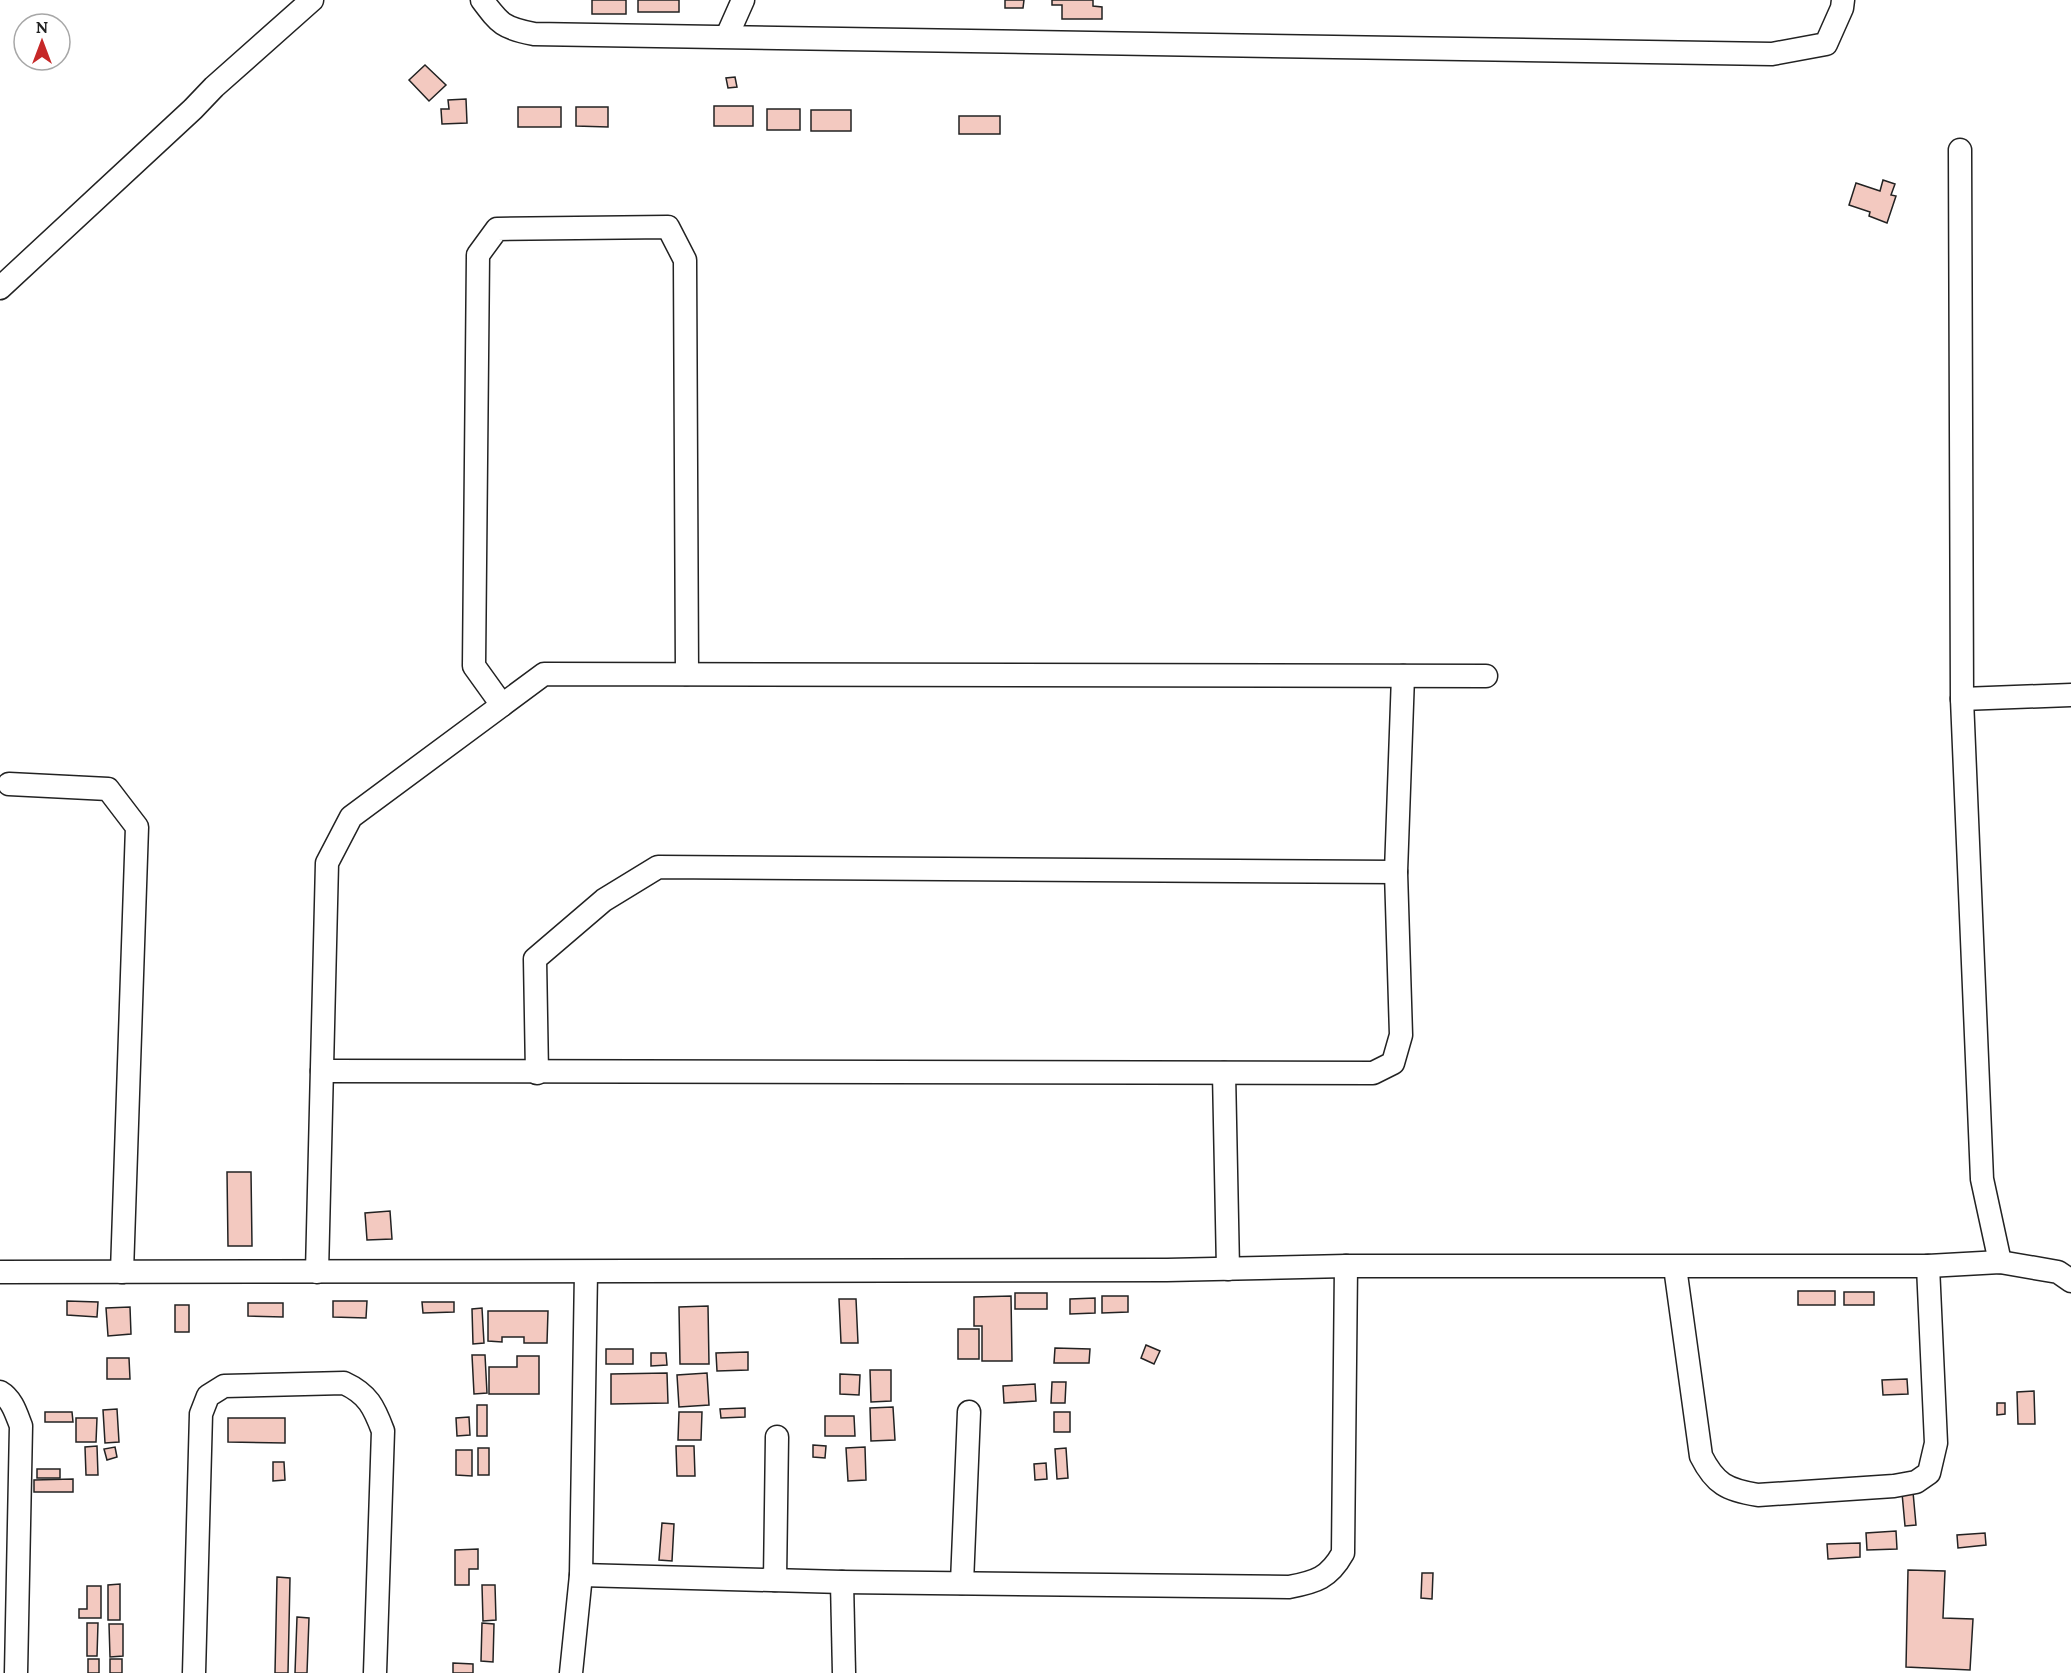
<svg xmlns="http://www.w3.org/2000/svg" width="2071" height="1673" font-family="Lora,serif">
<rect width="100%" height="100%" fill="#fff"/>
<!-- building -->
<g fill="#f3c9c0" stroke="#222" stroke-width="1.5">
<rect x="592" y="0" width="34" height="14"/>
<rect x="638" y="0" width="41" height="12"/>
<path d="M1005 0H1024L1023 8H1005Z"/>
<path d="M1052 0H1093V6L1102 7V19H1062V5H1052Z"/>
<path d="M425 65 446 85 429 101 409 80Z"/>
<path d="M735 77 737 87 728 88 726 78Z"/>
<path d="M466 99 467 123 442 124 441 109H449L448 100Z"/>
<rect x="714" y="106" width="39" height="20"/>
<rect x="518" y="107" width="43" height="20"/>
<path d="M576 107H608V127L576 126Z"/>
<rect x="767" y="109" width="33" height="21"/>
<rect x="811" y="110" width="40" height="21"/>
<rect x="959" y="116" width="41" height="18"/>
<path d="M1883 180 1895 184 1891 195 1896 196 1887 223 1869 216 1870 212 1849 205 1856 183 1880 191Z"/>
<path d="M227 1172H251L252 1246H228Z"/>
<path d="M390 1211 392 1239 367 1240 365 1213Z"/>
<rect x="1798" y="1291" width="37" height="14"/>
<rect x="1844" y="1292" width="30" height="13"/>
<rect x="1015" y="1293" width="32" height="16"/>
<path d="M1011 1296 1012 1361H982V1326H974V1297Z"/>
<path d="M1102 1296H1128V1312L1102 1313Z"/>
<path d="M1095 1298V1313L1070 1314V1299Z"/>
<path d="M839 1299H856L858 1343H841Z"/>
<path d="M67 1301 98 1302 97 1317 67 1315Z"/>
<path d="M333 1301H367L366 1318 333 1317Z"/>
<path d="M422 1302H454V1312L423 1313Z"/>
<path d="M248 1303H283V1317L248 1316Z"/>
<rect x="175" y="1305" width="14" height="27"/>
<path d="M708 1306 709 1364H680L679 1307Z"/>
<path d="M130 1307 131 1334 108 1336 106 1308Z"/>
<path d="M482 1308 484 1343 473 1344 472 1309Z"/>
<path d="M488 1311H548L547 1343H524V1337H502V1342L488 1341Z"/>
<rect x="958" y="1329" width="21" height="30"/>
<path d="M1146 1345 1160 1351 1154 1364 1141 1358Z"/>
<path d="M1055 1348 1090 1349 1089 1363H1054Z"/>
<rect x="606" y="1349" width="27" height="15"/>
<path d="M748 1352V1370L717 1371 716 1353Z"/>
<path d="M651 1353H666L667 1365 651 1366Z"/>
<path d="M472 1355H485L487 1393 474 1394Z"/>
<path d="M517 1356H539V1394H489V1367H517Z"/>
<path d="M107 1358H129L130 1379H107Z"/>
<path d="M870 1370H891V1401L871 1402Z"/>
<path d="M667 1373 668 1403 611 1404V1374Z"/>
<path d="M707 1373 709 1405 679 1407 677 1375Z"/>
<path d="M840 1374 860 1375 859 1395 840 1394Z"/>
<path d="M1907 1379 1908 1394 1883 1395 1882 1380Z"/>
<path d="M1052 1382H1066L1065 1403H1051Z"/>
<path d="M1035 1384 1036 1401 1004 1403 1003 1386Z"/>
<path d="M2034 1391 2035 1424H2018L2017 1392Z"/>
<path d="M1997 1403H2005V1414L1997 1415Z"/>
<rect x="477" y="1405" width="10" height="31"/>
<path d="M893 1407 895 1440 871 1441 870 1408Z"/>
<path d="M745 1408V1417L721 1418 720 1409Z"/>
<path d="M117 1409 119 1442 105 1443 103 1410Z"/>
<path d="M45 1412H72L73 1422H45Z"/>
<path d="M679 1412H702L701 1440H678Z"/>
<rect x="1054" y="1412" width="16" height="20"/>
<path d="M825 1416H854L855 1436H825Z"/>
<path d="M469 1417 470 1435 457 1436 456 1418Z"/>
<path d="M76 1418H97L96 1442H76Z"/>
<path d="M228 1418H285V1443L228 1442Z"/>
<path d="M813 1445 826 1446 825 1458 813 1457Z"/>
<path d="M97 1446 98 1475H86L85 1447Z"/>
<path d="M676 1446H694L695 1476H677Z"/>
<path d="M115 1447 117 1457 107 1460 104 1449Z"/>
<path d="M865 1447 866 1480 848 1481 846 1448Z"/>
<rect x="478" y="1448" width="11" height="27"/>
<path d="M1066 1448 1068 1478 1057 1479 1055 1449Z"/>
<path d="M456 1450H472V1476L456 1475Z"/>
<path d="M273 1462H284L285 1480 273 1481Z"/>
<path d="M1046 1463 1047 1479 1035 1480 1034 1464Z"/>
<rect x="37" y="1469" width="23" height="9"/>
<path d="M73 1479V1492H34V1480Z"/>
<path d="M1913 1492 1916 1525 1905 1526 1902 1493Z"/>
<path d="M662 1523 674 1524 672 1561 659 1560Z"/>
<path d="M1896 1531 1897 1549 1867 1550 1866 1533Z"/>
<path d="M1985 1533 1986 1545 1958 1548 1957 1535Z"/>
<path d="M1860 1543V1557L1828 1559 1827 1544Z"/>
<path d="M478 1549V1569H469V1585H455V1550Z"/>
<path d="M1908 1570 1945 1571 1943 1618 1973 1619 1970 1670 1906 1667Z"/>
<path d="M1422 1573H1433L1432 1599 1421 1598Z"/>
<path d="M277 1577 290 1578 288 1673H275Z"/>
<path d="M120 1584V1620H108V1585Z"/>
<path d="M482 1585H495L496 1620 483 1621Z"/>
<path d="M87 1586H101V1618H79V1609H87Z"/>
<path d="M297 1617 309 1618 307 1673H295Z"/>
<path d="M87 1623H98L97 1656H87Z"/>
<path d="M482 1623 494 1624 493 1662 481 1661Z"/>
<path d="M109 1624H123V1656L110 1657Z"/>
<rect x="88" y="1659" width="11" height="14"/>
<rect x="110" y="1659" width="12" height="14"/>
<path d="M453 1663 473 1664V1673H453Z"/>
</g>
<g fill="none" stroke-linecap="round" stroke-linejoin="round">
<defs>
<g id="minor">
<path d="M482 0C500 24 503 28 534 34L1772 54 1826 44 1842 8 1843 0"/>
<path d="M727 36 743 0"/>
<path d="M1960 150 1962 699 1982 1179 2000 1262"/>
<path d="M0 288 193 109 214 87 312 0"/>
<path d="M1962 699 2071 695"/>
<path d="M502 705 474 666 478 255 497 229 668 227 685 260 687 674"/>
<path d="M9 784 108 789 137 827 122 1272"/>
<path d="M322 1071 1373 1073 1393 1063 1401 1035 1396 872 1403 676"/>
<path d="M537 1073 535 959 604 900 658 867 1396 872"/>
<path d="M1224 1073 1228 1269"/>
<path d="M1675 1267 1701 1456C1715 1484 1727 1490 1758 1495L1894 1486 1916 1482 1929 1473 1936 1443 1928 1266"/>
<path d="M0 1272 1167 1270 1346 1266H1928L2000 1262 2058 1272 2071 1281"/>
<path d="M317 1272 327 863 351 817 544 674 1486 676"/>
<path d="M0 1392C12 1399 16 1413 21 1426L16 1673"/>
<path d="M581 1575 842 1582 1289 1587C1316 1582 1329 1578 1343 1553L1346 1266"/>
<path d="M775 1580 777 1437"/>
<path d="M842 1582 844 1673"/>
<path d="M962 1583 969 1412"/>
<path d="M194 1673 201 1414 208 1396 224 1386 344 1383C368 1394 374 1407 383 1431L375 1673"/>
<path d="M571 1673 581 1575 586 1272"/>
</g>
</defs>
<!-- minor casing -->
<use href="#minor" stroke="#222" stroke-width="25"/>
<!-- minor -->
<use href="#minor" stroke="#fff" stroke-width="22"/>
</g>
<!-- north arrow -->
<g transform="translate(42 42)"><circle r="28" fill="#ffffff" stroke="#a7a7a7" stroke-width="1.5"/>
<path d="M0-4.5L10 22L0 15L-10 22Z" fill="#c62828"/>
<text y="-9" font-size="16" font-weight="bold" text-anchor="middle" fill="#222222">N</text>
</g>
</svg>
